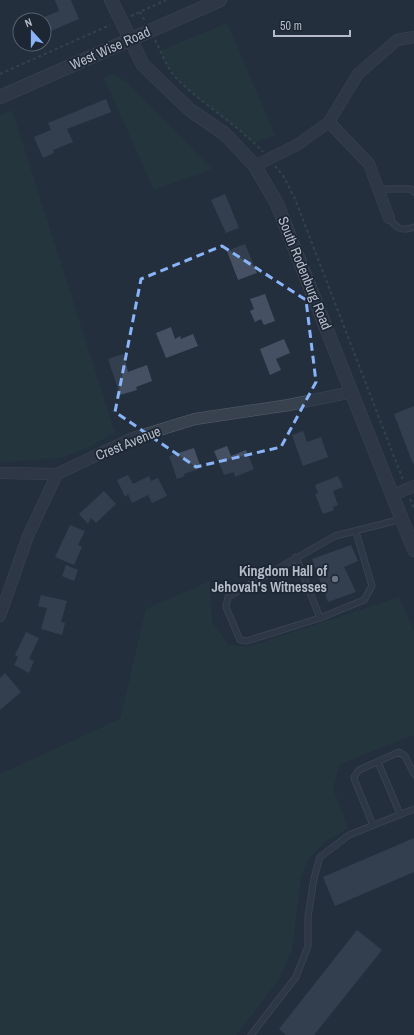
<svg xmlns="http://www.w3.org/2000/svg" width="414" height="1035" font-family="'Archivo Narrow',sans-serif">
<rect width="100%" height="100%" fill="#242f3e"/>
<!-- green -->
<g fill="#263c3f">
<path d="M227 23 275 135 254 143C224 113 177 93 160 51Z"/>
<path d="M114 74 126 82 212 169 154 190 104 78Z"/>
<path d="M12 110 115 433 83 450 60 458 0 462V115Z"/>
<path d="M210 581 212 622 228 645 248 647 399 597 414 631V735L340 764 333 788 348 828 326 841 309 858 301 877 292 949 279 979 236 1035H0V774L120 719 146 609Z"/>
</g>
<!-- building -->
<g fill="#455162">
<path d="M55 0H71L79 19 46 33 44 27V17L59 11Z"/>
<path d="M106 99 111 112 67 129 73 142 53 150 54 153 43 158 34 137 51 130 48 123Z"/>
<path d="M225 194 239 228 226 233 211 200Z"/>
<path d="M245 244 257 273 238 280 227 251Z"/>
<path d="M265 294 275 321 264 325 261 319 255 322 250 311 254 309 250 299Z"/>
<path d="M171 327 175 339 180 336 181 339 193 334 198 346 166 358 156 333Z"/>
<path d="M284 339 290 353 276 359 281 370 270 375 260 349Z"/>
<path d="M123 354 128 372 147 365 152 381 136 387 137 390 120 395 108 359Z"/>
<path d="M414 406V463L413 464 394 414Z"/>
<path d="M303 431 307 442 321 437 328 457 303 466 292 435Z"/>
<path d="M227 446 231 456 246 450 254 469 235 477 234 472 224 475 214 451Z"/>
<path d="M194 448 201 468 184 474 185 476 177 479 169 456Z"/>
<path d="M128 475 133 484 149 476 151 481 158 478 167 496 152 503 148 495 132 503 128 494 125 497 117 480Z"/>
<path d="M338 476 343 487 333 491 338 505 333 507 334 510 323 514 315 494 318 493 315 485Z"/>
<path d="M104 491 116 504 96 523 91 518 88 524 79 514Z"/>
<path d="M70 525 85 531 78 545 82 547 74 565 55 557Z"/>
<path d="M351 545 358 561 344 567 356 592 328 602 312 559Z"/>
<path d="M66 565 78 570 74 581 62 576Z"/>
<path d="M41 595 67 601 61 622 65 623 62 635 41 629 47 608 38 606Z"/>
<path d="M26 632 39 638 29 659 34 661 29 673 14 665 18 657 15 655Z"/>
<path d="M5 673 21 692 0 710V678Z"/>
<path d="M414 838V872L335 906 323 877Z"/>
<path d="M357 930 382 950 314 1035H286L279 1029Z"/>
</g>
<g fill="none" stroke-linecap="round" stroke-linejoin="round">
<defs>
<g id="service">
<path d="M378 189H411L414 192"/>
<path d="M389 218C396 228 402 232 414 227"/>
<path d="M296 557 320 618 247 641 240 640 226 607 228 597 335 536 402 519"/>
<path d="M320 618 364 600 372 586 356 532"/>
<path d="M378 762 400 814"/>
<path d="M373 825 355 781 354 777 359 770 399 752 405 756 414 774"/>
<path d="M251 1035 296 977 308 946V917L314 878 320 857 349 835 414 809"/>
</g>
<g id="minor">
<path d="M329 122 369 164 389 218"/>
<path d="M255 166 297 145 329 122 358 74 397 40 414 37"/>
<path d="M0 473 57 474"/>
<path d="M393 495 414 486"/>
<path d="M0 616 28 536 57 474 133 438 195 419 289 405 352 392"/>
</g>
<g id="tertiary">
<path d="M111 0 143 65 190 110 225 134 255 166 277 204 414 550"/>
<path d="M0 97 220 0"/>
</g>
</defs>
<!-- service casing -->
<use href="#service" stroke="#565f6c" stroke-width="7"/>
<!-- minor casing -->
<use href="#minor" stroke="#565f6c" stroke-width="12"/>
<!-- tertiary casing -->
<use href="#tertiary" stroke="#565f6c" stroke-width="14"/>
<!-- path -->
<g stroke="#44595c" stroke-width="2" stroke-dasharray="3 3" stroke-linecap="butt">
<path d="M140 12 145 21"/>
<path d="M131 16 166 0"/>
<path d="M155 40C162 53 166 67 176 78 203 105 237 124 263 152"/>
<path d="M0 74 110 25"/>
<path d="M275 166 284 177 295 199 403 480"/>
<path d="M410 499 414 509"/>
</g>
<!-- service -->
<use href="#service" stroke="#38414e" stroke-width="5.5"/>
<!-- minor -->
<use href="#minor" stroke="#38414e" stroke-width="11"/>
<!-- tertiary -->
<use href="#tertiary" stroke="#38414e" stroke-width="13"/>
</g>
<!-- marked area -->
<path d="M0 0H414V1035H0ZM222 246 306 300 316 382 281 447 196 467 115 412 141 279Z" fill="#242f3e" fill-opacity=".55" fill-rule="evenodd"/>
<path fill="none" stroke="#8ab4f8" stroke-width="3" stroke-dasharray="8 5" stroke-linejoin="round" d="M222 246 306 300 316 382 281 447 196 467 115 412 141 279Z"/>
<!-- markers -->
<circle fill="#6b7280" stroke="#1d2633" stroke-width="1.5" cx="335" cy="579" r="4"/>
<g text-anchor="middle" stroke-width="3.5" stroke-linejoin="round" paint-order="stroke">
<!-- street labels -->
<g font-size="14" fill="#b4bcc9" stroke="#1d2633">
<text transform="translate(110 48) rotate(-24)" y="5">West Wise Road</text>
<text transform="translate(305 273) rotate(68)" y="5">South Rodenburg Road</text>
<text transform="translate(128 443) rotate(-22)" y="5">Crest Avenue</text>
</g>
<!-- poi labels -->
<g font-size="14" font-weight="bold" fill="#b4bcc9" stroke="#1d2633" text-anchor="end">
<text x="327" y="576">Kingdom Hall of<tspan x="327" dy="16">Jehovah's Witnesses</tspan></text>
</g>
</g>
<!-- north arrow -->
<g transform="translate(32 32) rotate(339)"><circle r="19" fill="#1d2633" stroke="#59626f"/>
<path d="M0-3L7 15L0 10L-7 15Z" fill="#8ab4f8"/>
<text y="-6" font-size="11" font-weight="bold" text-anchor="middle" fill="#b4bcc9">N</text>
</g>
<!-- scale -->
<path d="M274 30v6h76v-6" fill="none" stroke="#b4bcc9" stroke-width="2"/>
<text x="280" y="30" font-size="12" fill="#b4bcc9" stroke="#1d2633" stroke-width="3" paint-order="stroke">50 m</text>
</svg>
